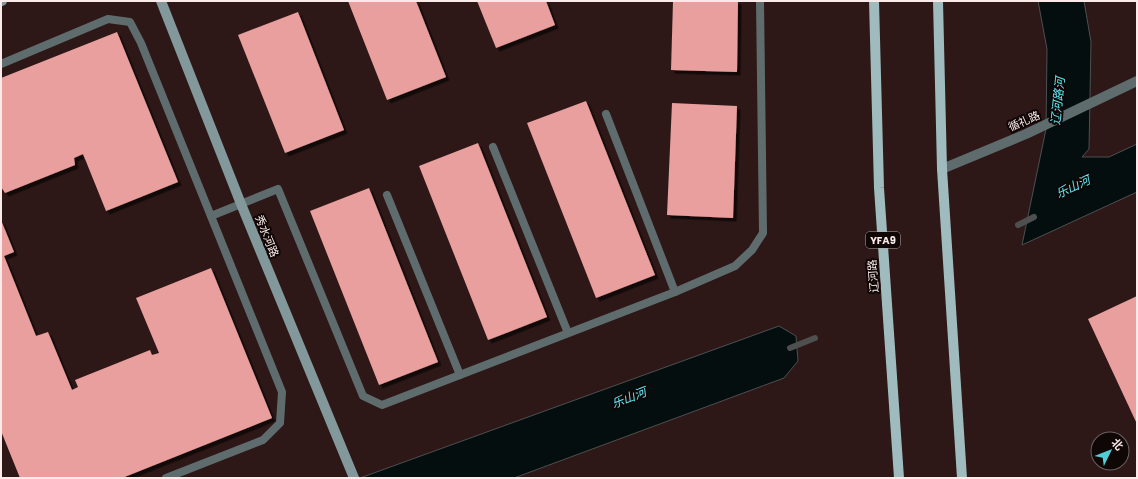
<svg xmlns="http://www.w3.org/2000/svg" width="1138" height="479" font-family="Poppins,'Noto Sans SC',sans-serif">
<defs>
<filter id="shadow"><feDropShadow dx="3.5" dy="3.5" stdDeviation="0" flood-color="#0009"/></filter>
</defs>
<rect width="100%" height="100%" fill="#2d1717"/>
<!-- water -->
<g fill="#040e0f" stroke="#4e5050">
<path d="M1038 1H1084L1091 42 1089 149 1082 157H1109L1137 144V192L1022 245 1046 129 1047 49Z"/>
<path d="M779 326 796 336 798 361 784 378 514 478H360Z"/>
</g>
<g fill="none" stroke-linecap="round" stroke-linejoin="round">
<!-- stream -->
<g stroke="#4e5050" stroke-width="6">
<path d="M1018 225 1034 217"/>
<path d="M790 348 815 338"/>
</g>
</g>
<!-- building -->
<g fill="#e89f9d" filter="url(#shadow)">
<path d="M348 1H416L446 77 387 100Z"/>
<path d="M477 1H546L555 25 496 48Z"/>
<path d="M673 1H738L737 72 671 70Z"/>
<path d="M298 12 344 130 285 153 238 35Z"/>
<path d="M117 32 178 182 106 211 83 154 74 158 75 165 5 193 1 187V78Z"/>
<path d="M586 101 655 275 596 298 527 123Z"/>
<path d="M672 103 737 106 733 218 667 215Z"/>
<path d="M478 143 547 317 488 340 419 166Z"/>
<path d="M369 188 438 362 379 385 310 211Z"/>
<path d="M1 220 14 252 4 256 36 336 48 332 72 390 78 387 75 380 150 350 152 355 159 353 136 298 211 268 272 418 122 478H20L1 431Z"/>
<path d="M1137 296V424L1088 319Z"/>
</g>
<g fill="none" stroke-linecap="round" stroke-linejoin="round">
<!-- lane -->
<g stroke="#5f6c6d" stroke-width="8">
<path d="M1 64 108 19 130 22 141 43 282 392 280 423 263 440 166 478"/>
<path d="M606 114 675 292"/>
<path d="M493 147 568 333"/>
<path d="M387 195 460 375"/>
<path d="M211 216 278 189 363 396 382 405 675 292 735 266 752 250 763 233 760 1"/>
</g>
<!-- street -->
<path stroke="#5f6c6d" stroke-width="10" d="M942 169 1026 134 1137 81"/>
<!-- secondary -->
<g stroke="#83989a" stroke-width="10">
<path d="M1 1H2"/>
<path d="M161 1 241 204 354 478"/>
</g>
<!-- primary -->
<g stroke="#9fbbbd" stroke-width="10">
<path d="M874 1 879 188 899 478"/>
<path d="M938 1 942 169 962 478"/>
</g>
</g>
<g text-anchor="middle" stroke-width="4" stroke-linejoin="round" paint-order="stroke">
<!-- shield labels -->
<rect fill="#0f0606" stroke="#b4a6a5" stroke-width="1" x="866" y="232" width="34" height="16" rx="3"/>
<g font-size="10" font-weight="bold" fill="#faeae9">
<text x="883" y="244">YFA9</text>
</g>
<!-- street labels -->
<g font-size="11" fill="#faeae9" stroke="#0f0606">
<text transform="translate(1024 121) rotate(-24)" y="4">循礼路</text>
<text transform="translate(267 236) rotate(68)" y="4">秀水河路</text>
<text transform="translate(873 276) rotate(-94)" y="4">辽河路</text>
</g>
<!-- water labels -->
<g font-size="12" font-style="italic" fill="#62e9f5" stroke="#0f0606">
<text transform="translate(1058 101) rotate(-84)" y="4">辽河路河</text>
<text transform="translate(1073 187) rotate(-25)" y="4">乐山河</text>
<text transform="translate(629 398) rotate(-21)" y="4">乐山河</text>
</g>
</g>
<!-- border -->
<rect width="1138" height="479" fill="none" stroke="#faeae9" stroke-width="4"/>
<!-- north arrow -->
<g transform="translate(1110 451) rotate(47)"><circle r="19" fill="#0f0606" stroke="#6d6161"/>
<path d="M0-3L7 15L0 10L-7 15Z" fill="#52ccd6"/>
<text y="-6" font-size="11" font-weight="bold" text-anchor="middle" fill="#faeae9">北</text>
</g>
</svg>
